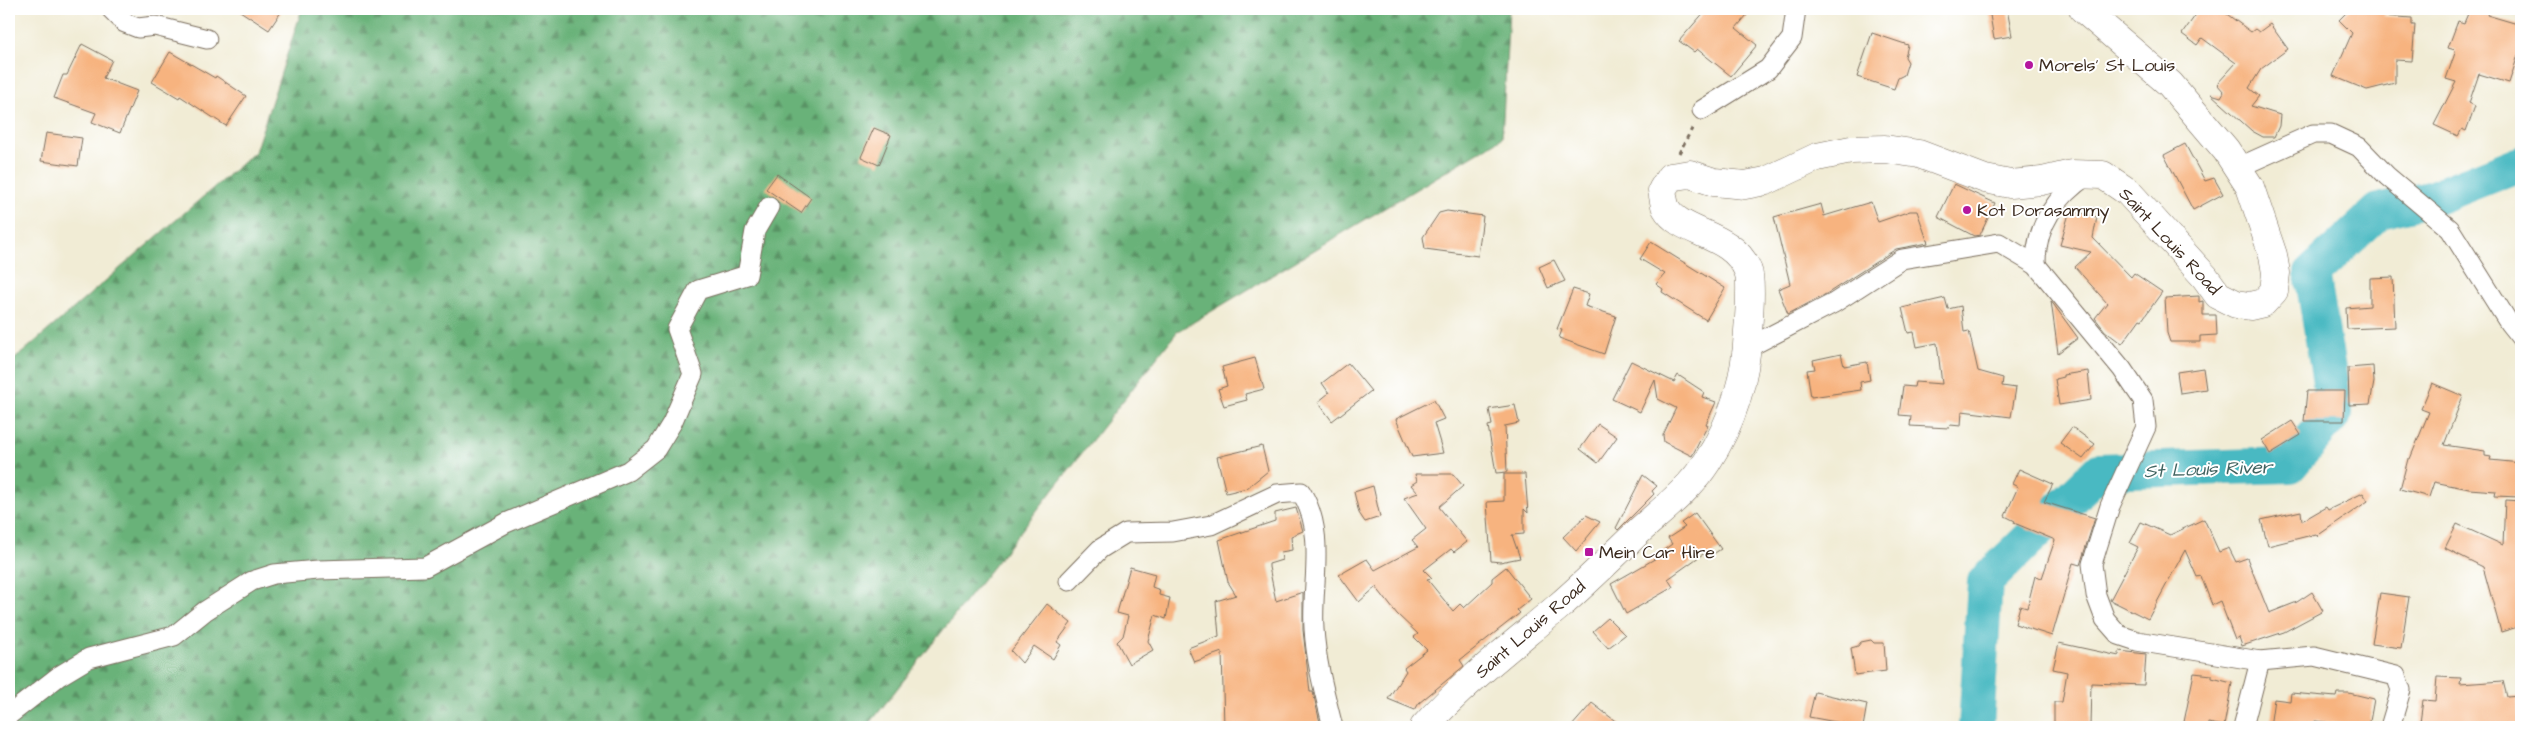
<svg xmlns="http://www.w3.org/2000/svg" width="2530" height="736" font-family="'Architects Daughter',sans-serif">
<defs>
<pattern id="forest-firs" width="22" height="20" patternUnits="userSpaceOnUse" patternTransform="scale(1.25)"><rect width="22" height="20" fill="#69b279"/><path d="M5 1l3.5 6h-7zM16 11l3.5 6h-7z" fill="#589163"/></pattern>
</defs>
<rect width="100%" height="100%" fill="#fff"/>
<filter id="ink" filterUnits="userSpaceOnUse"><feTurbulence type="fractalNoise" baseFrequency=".02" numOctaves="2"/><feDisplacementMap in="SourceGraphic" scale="10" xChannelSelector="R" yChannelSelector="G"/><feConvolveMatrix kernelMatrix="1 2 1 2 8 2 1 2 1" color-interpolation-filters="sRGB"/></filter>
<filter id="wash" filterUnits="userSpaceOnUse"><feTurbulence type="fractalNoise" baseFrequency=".0096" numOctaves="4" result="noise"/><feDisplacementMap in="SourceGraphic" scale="20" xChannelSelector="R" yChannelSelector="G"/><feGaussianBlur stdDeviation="1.12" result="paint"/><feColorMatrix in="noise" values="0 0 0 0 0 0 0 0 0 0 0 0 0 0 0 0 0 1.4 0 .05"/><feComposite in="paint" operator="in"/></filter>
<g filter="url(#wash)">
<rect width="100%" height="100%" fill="#f1ecd5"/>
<!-- forest -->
<path fill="url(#forest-firs)" stroke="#526e4c" d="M302 9H1509L1502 138 1177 332 867 727H9V364L255 152Z"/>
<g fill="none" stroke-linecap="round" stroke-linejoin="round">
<!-- river -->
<path stroke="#4ab9c2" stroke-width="36" d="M1976 727 1985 582 2099 471 2290 465 2335 412 2312 273 2379 211 2433 198 2521 163"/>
</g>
<g id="blocks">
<!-- building -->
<g fill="#f7b37f">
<path d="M237 9H283L269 30Z"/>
<path d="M1707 9H1752L1736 28 1757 45 1731 76 1697 49 1694 52 1679 41Z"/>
<path d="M1989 9H2007L2012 36 1994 39Z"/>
<path d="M2200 9H2220L2251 32 2255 29 2259 32 2270 24 2288 49 2261 69 2249 88 2259 96 2251 106 2280 115 2279 126 2274 137H2263L2252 131 2211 94 2221 97 2224 92 2217 84 2236 63 2202 38 2197 45 2182 34Z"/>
<path d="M2350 9H2390L2383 16 2412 18V25H2415L2412 61 2395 60V83L2367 90 2333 76 2352 33 2339 20Z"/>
<path d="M2470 9H2489L2487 15 2521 25V56L2518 55 2509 83 2479 74 2469 103 2475 106 2466 131 2462 129 2458 136 2434 125 2456 82 2446 79 2455 53V50L2448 48 2458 21 2464 23Z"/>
<path d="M1872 33 1908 45 1905 57 1908 62 1904 75 1898 78 1894 89 1857 77Z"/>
<path d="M82 44 112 60 103 78 137 91 120 133 92 122 96 113 54 98 63 75H67Z"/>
<path d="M170 52 215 78 216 76 246 96 226 126 180 96 179 98 152 82Z"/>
<path d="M874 128 891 135 879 165 861 157Z"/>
<path d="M46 133 82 138 78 166 41 161Z"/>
<path d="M2185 144 2205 181 2214 178 2223 194 2193 210 2164 155Z"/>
<path d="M777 174 811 198 801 213 766 189Z"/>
<path d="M1954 184 1995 203 1980 235 1974 236 1938 217Z"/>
<path d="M1871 202 1878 222 1910 211H1917L1928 243 1896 249 1828 293 1788 314 1778 289 1790 284 1774 217 1821 204 1824 216Z"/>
<path d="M2070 210 2097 217 2093 238 2131 277 2134 273 2162 292 2142 320 2140 319 2122 344 2105 331 2095 318 2107 303 2075 267 2091 252 2060 245Z"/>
<path d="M1447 211 1483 216 1478 256 1425 249 1423 237 1439 213Z"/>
<path d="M1651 242 1725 288 1706 320 1662 292 1663 289 1656 284 1665 274 1640 259Z"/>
<path d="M1554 260 1565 281 1548 288 1539 267Z"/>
<path d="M2393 277 2395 327 2347 329 2346 308 2370 306V278Z"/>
<path d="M1573 289 1589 294 1585 306 1616 316 1604 354 1559 338 1562 330 1557 329Z"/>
<path d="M2199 296V302L2203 301V315H2216L2217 335 2200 336V342H2170L2167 333 2165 298Z"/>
<path d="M1945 298 1948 309 1961 306 1964 332 1969 331 1978 371 2003 378 2002 386 2016 388 2011 417 1962 411 1961 426 1950 425 1949 428 1910 426 1911 416 1899 415 1903 386 1914 387 1915 382 1942 384 1937 343 1917 347 1914 332 1908 333 1902 308Z"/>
<path d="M2051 301 2078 338 2058 353Z"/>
<path d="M1841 354 1844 366 1867 362 1870 380 1860 382 1861 390 1811 397 1807 370 1815 369 1813 360Z"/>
<path d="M1255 358 1264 389 1245 394 1247 400 1224 406 1218 389 1227 386 1222 367Z"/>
<path d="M1631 361 1674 382 1678 375 1704 392 1702 397 1716 402 1706 424 1708 425 1692 456 1664 442 1663 435 1676 408 1658 399 1655 380 1640 412 1612 399Z"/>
<path d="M1348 363 1371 391 1332 421 1318 402 1329 393 1322 383Z"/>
<path d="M2373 366 2374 382 2370 404 2349 405 2348 368Z"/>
<path d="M2203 368 2206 389 2180 393 2177 372Z"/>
<path d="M2088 371 2091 400 2059 405 2055 379 2063 377V375Z"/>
<path d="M2432 383 2463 396 2444 445 2485 451V456L2491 457 2490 460 2521 463 2519 497 2495 496 2496 491 2469 489 2434 482 2429 497 2400 489 2408 459H2410L2429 412 2421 409Z"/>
<path d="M2307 391H2345L2344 421H2304Z"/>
<path d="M1434 400 1444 419 1434 423 1443 453 1412 457 1396 419Z"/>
<path d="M1515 405 1519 423 1505 426 1507 472 1496 473 1488 426 1492 425 1489 409Z"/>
<path d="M2292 421 2301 435 2270 454 2262 440Z"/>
<path d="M1598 424 1617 437 1598 463 1580 449Z"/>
<path d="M2072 427 2095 444 2083 459 2060 443Z"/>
<path d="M1262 446 1268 471 1247 488 1226 493 1217 457Z"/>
<path d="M2019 469 2053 484 2044 502 2095 518 2080 565 2073 563 2052 636 2015 624 2020 606 2027 608 2035 576 2042 578 2055 540 2014 523 2015 521 2005 516 2018 487 2012 484Z"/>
<path d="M1415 474H1453L1463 486 1439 507 1467 542 1454 552 1451 549 1424 570 1432 578 1427 579 1453 611 1460 604 1464 608 1492 582V578L1506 567 1531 599 1517 610 1520 613 1460 660 1464 666 1419 703 1415 710 1388 699 1406 671 1404 668 1427 650 1414 637 1418 634 1397 614 1376 587 1359 602 1339 575 1367 559 1375 570 1418 547 1412 540 1426 529 1404 498 1418 493 1411 485 1417 481Z"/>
<path d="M1504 474H1525L1528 513 1524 509V534L1512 535 1520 558 1500 562 1491 561 1487 502 1504 501Z"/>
<path d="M1643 475 1657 486 1652 491 1654 494 1618 530 1616 528Z"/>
<path d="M1373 486 1380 517 1365 522 1359 513 1354 492Z"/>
<path d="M2363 493 2368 501 2317 536 2316 534 2268 546 2261 520 2301 511 2302 521 2326 507 2328 510Z"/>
<path d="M2505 500 2521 501V626L2501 632 2483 567 2445 548 2457 524 2503 545Z"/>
<path d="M1296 508 1303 531 1291 536 1292 550 1281 552 1282 560 1269 564V567L1276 601 1303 592V630L1310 692H1313L1321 727H1224L1222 652 1194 662 1188 648 1219 636 1216 601 1236 595 1228 582 1219 540 1275 521V513Z"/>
<path d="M1695 513 1721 549 1707 558 1703 554 1668 579 1673 587 1626 614 1611 584 1658 557 1657 555 1672 544 1668 538 1685 527 1681 523Z"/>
<path d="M1586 515 1600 522 1576 551 1563 537Z"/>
<path d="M2204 519 2219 552 2229 548 2236 562 2247 558 2269 613 2297 602 2312 592 2323 611 2284 632 2242 646 2239 637 2235 640 2220 601 2212 605 2201 576 2197 577 2185 550 2148 619 2110 600 2138 547 2130 543 2141 522 2170 535Z"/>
<path d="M1130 567 1155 574 1152 587 1160 590 1159 595 1170 598 1166 619 1155 615 1148 641 1153 650 1129 664 1117 642 1123 636 1128 616 1117 613Z"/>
<path d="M2380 593 2409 597 2401 648 2372 644Z"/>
<path d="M1047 604 1071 623 1057 642 1061 645 1053 659 1034 646 1022 663 1011 651Z"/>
<path d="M1608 618 1625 635 1608 648 1593 631Z"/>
<path d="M1871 640 1874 643H1884L1886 671 1855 675 1851 648 1858 646 1861 642Z"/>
<path d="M2059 643 2119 656V651L2146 654 2144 685 2091 683 2090 727H2054V702H2062L2067 672 2053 669Z"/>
<path d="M2194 673 2212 675V678L2232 683 2224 726 2208 723 2207 727 2184 722Z"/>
<path d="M2437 677 2461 678 2460 684 2503 681 2507 697 2518 696 2520 724 2455 727 2420 723 2423 700 2435 701Z"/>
<path d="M1815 692 1867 704 1863 727 1809 717Z"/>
<path d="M2291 693 2336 697 2337 693H2349L2374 699 2369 727 2315 721 2312 727H2270L2274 699 2290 701Z"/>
<path d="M1592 703 1623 727H1571Z"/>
</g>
</g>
</g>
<g filter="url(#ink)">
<use href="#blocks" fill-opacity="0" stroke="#7b6e5e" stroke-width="1"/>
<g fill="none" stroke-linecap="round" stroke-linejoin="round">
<defs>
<g id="street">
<path d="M111 9 125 23 138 28 155 26 207 39"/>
<path d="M1702 110 1768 69 1792 38 1796 9"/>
<path d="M2237 168 2313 134H2331L2359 147 2387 176 2450 229 2509 323 2521 338"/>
<path d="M2036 265C2035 226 2057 195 2088 175"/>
<path d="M1747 348 1834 303 1902 259 1999 243 2036 265 2122 369 2143 400 2146 427 2110 506 2092 564 2096 595 2105 619 2119 635 2137 641 2260 661 2314 656 2396 676 2401 690 2390 727"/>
<path d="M1069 581 1100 549 1126 533 1173 532 1211 525 1277 494 1301 492C1327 533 1311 583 1314 629 1316 662 1325 695 1333 727"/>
<path d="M9 715 59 676 89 658 174 636 205 611 252 581 274 574 318 570 425 567 506 523 628 471 656 449 672 423 693 374 677 329 698 290 747 275 755 231 769 207"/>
<path d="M2243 727 2260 661"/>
</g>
<path id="primary" d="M1424 727C1464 682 1512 646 1558 607 1586 583 1612 557 1638 532 1661 511 1690 489 1707 462 1733 422 1746 378 1748 331 1749 319 1752 280 1748 271 1733 232 1681 235 1666 208 1664 204 1663 195 1662 190L1670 177 1690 174 1714 182 1745 185 1766 181 1817 157 1851 150 1885 149 1919 154 1985 179 2010 184 2042 181 2071 174 2103 175 2128 192 2205 277 2218 295 2236 304 2250 306 2263 303 2274 291 2276 273 2273 255 2250 187 2226 150 2170 84 2083 9"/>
</defs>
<!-- street casing -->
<use href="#street" stroke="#7b6e5e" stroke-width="21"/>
<!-- primary casing -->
<use href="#primary" stroke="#7b6e5e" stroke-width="29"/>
<!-- path -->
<path stroke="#7b6e5e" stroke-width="3" stroke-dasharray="4 4" stroke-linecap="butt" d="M1679 153 1694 125"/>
<!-- street -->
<use href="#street" stroke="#fff" stroke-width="19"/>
<!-- primary -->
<use href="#primary" stroke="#fff" stroke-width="28"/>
</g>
</g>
<!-- markers -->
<g fill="#b5179e" stroke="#fff" stroke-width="2">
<circle cx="2029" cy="65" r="5"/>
<circle cx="1967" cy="210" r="5"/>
<rect x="1584" y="547" width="10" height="10" rx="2.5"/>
</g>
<g text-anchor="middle" stroke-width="4" stroke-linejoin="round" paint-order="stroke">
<!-- poi labels -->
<g font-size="18" fill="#3b2a1e" stroke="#fff" text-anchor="start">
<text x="2039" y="71">Morels' St Louis</text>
<text x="1977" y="216">Kot Dorasammy</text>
<text x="1599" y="558">Mein Car Hire</text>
</g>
<!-- street labels -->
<g font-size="18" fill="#3b2a1e" stroke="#fff">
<text transform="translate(2170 241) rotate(47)" y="6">Saint Louis Road</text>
<text transform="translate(1530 629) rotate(-41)" y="6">Saint Louis Road</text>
</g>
<!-- water labels -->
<g font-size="19" font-style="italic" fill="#416360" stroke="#fff">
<text transform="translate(2208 468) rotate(-2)" y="7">St Louis River</text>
</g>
</g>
<!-- margin -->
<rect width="2530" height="736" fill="none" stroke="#fff" stroke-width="30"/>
</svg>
